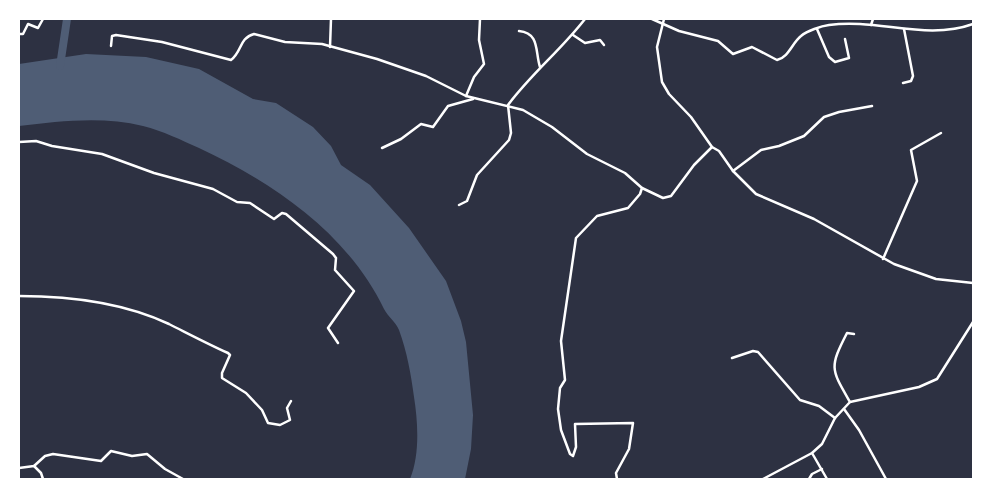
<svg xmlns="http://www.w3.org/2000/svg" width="992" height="498" font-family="'Noto Sans',sans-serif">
<rect width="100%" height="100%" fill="#2d3142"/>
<!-- water -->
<path fill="#4f5d75" d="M86 54 146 57 199 69 253 99 276 103 313 127 331 146 341 165 370 185 409 228 446 281 461 321 466 342 473 415 471 449 465 479H410C420 455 418 422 414 397 411 374 407 352 399 330 396 322 388 317 384 309 348 234 274 183 199 148 181 140 163 131 143 126 103 116 60 121 19 126V64Z"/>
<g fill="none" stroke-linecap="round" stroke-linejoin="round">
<!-- river -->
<path stroke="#4f5d75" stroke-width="8" d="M60 66 67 19"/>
<!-- minor -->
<g stroke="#fff" stroke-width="2.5">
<path d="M652 19 679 31 718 41 733 54 752 47 777 60C789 57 792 43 801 36 807 31 821 26 829 25 877 18 926 41 973 24"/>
<path d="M664 19 657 47 662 82 669 94 691 117 712 147"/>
<path d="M871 25 873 19"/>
<path d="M817 29 829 57 835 62 849 58 845 39"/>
<path d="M519 31C540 33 535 52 540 67"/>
<path d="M19 34H23L28 24 38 28 43 19"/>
<path d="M573 35 585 43 600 40 604 45"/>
<path d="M111 46 112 36 116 35 162 42 231 60C242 52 239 38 254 34L285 42 322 44 377 59 426 76 466 96 523 110 552 127 587 154 625 173 642 188 663 198 671 196 694 165 712 147 719 151 733 171 756 194 814 219 894 264 936 279 973 283"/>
<path d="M330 47 331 19"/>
<path d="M903 83 911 81 913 76 904 29"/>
<path d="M466 96 474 77 484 64 479 40 480 19"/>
<path d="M19 142 36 141 52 146 102 154 154 173 213 189 237 202 250 203 274 219 282 213 286 214 333 254 336 258 335 270 354 291 328 328 338 343"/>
<path d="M382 148 401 139 421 124 433 127 448 106 473 99"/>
<path d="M733 171 761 150 779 146 804 136 824 117 839 112 872 106"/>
<path d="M459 205 467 201 477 175 509 140 511 133 508 105C532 73 560 51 585 19"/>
<path d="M883 259 917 181 911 150 941 133"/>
<path d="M19 296C70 296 122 302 169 324 189 334 208 344 228 353L230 355 222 373V378L246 393 262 410 268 423 280 425 290 420 287 408 291 401"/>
<path d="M732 358 753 351 758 352 800 400 819 406 835 418"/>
<path d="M850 402C831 369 829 368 847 333L854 334"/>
<path d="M844 409 859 430 886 479"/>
<path d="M812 453 827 479"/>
<path d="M34 466 41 473 43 479"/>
<path d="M19 468 34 466 45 456 53 454 101 461 111 451 132 456 147 454 165 469 183 479"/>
<path d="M617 479 616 473 629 449 633 423 575 424 576 447 573 456 570 454 561 430 558 409 560 388 565 380 561 341 576 238 597 216 628 208 640 194 642 188"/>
<path d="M809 479 812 474 822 469"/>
</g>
<!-- tertiary -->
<path stroke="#fff" stroke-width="2.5" d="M763 479 812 453 822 444 835 418 850 402 919 387 937 379 973 322"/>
</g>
<!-- border -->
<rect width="992" height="498" fill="none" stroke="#ffffff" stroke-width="40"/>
</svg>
